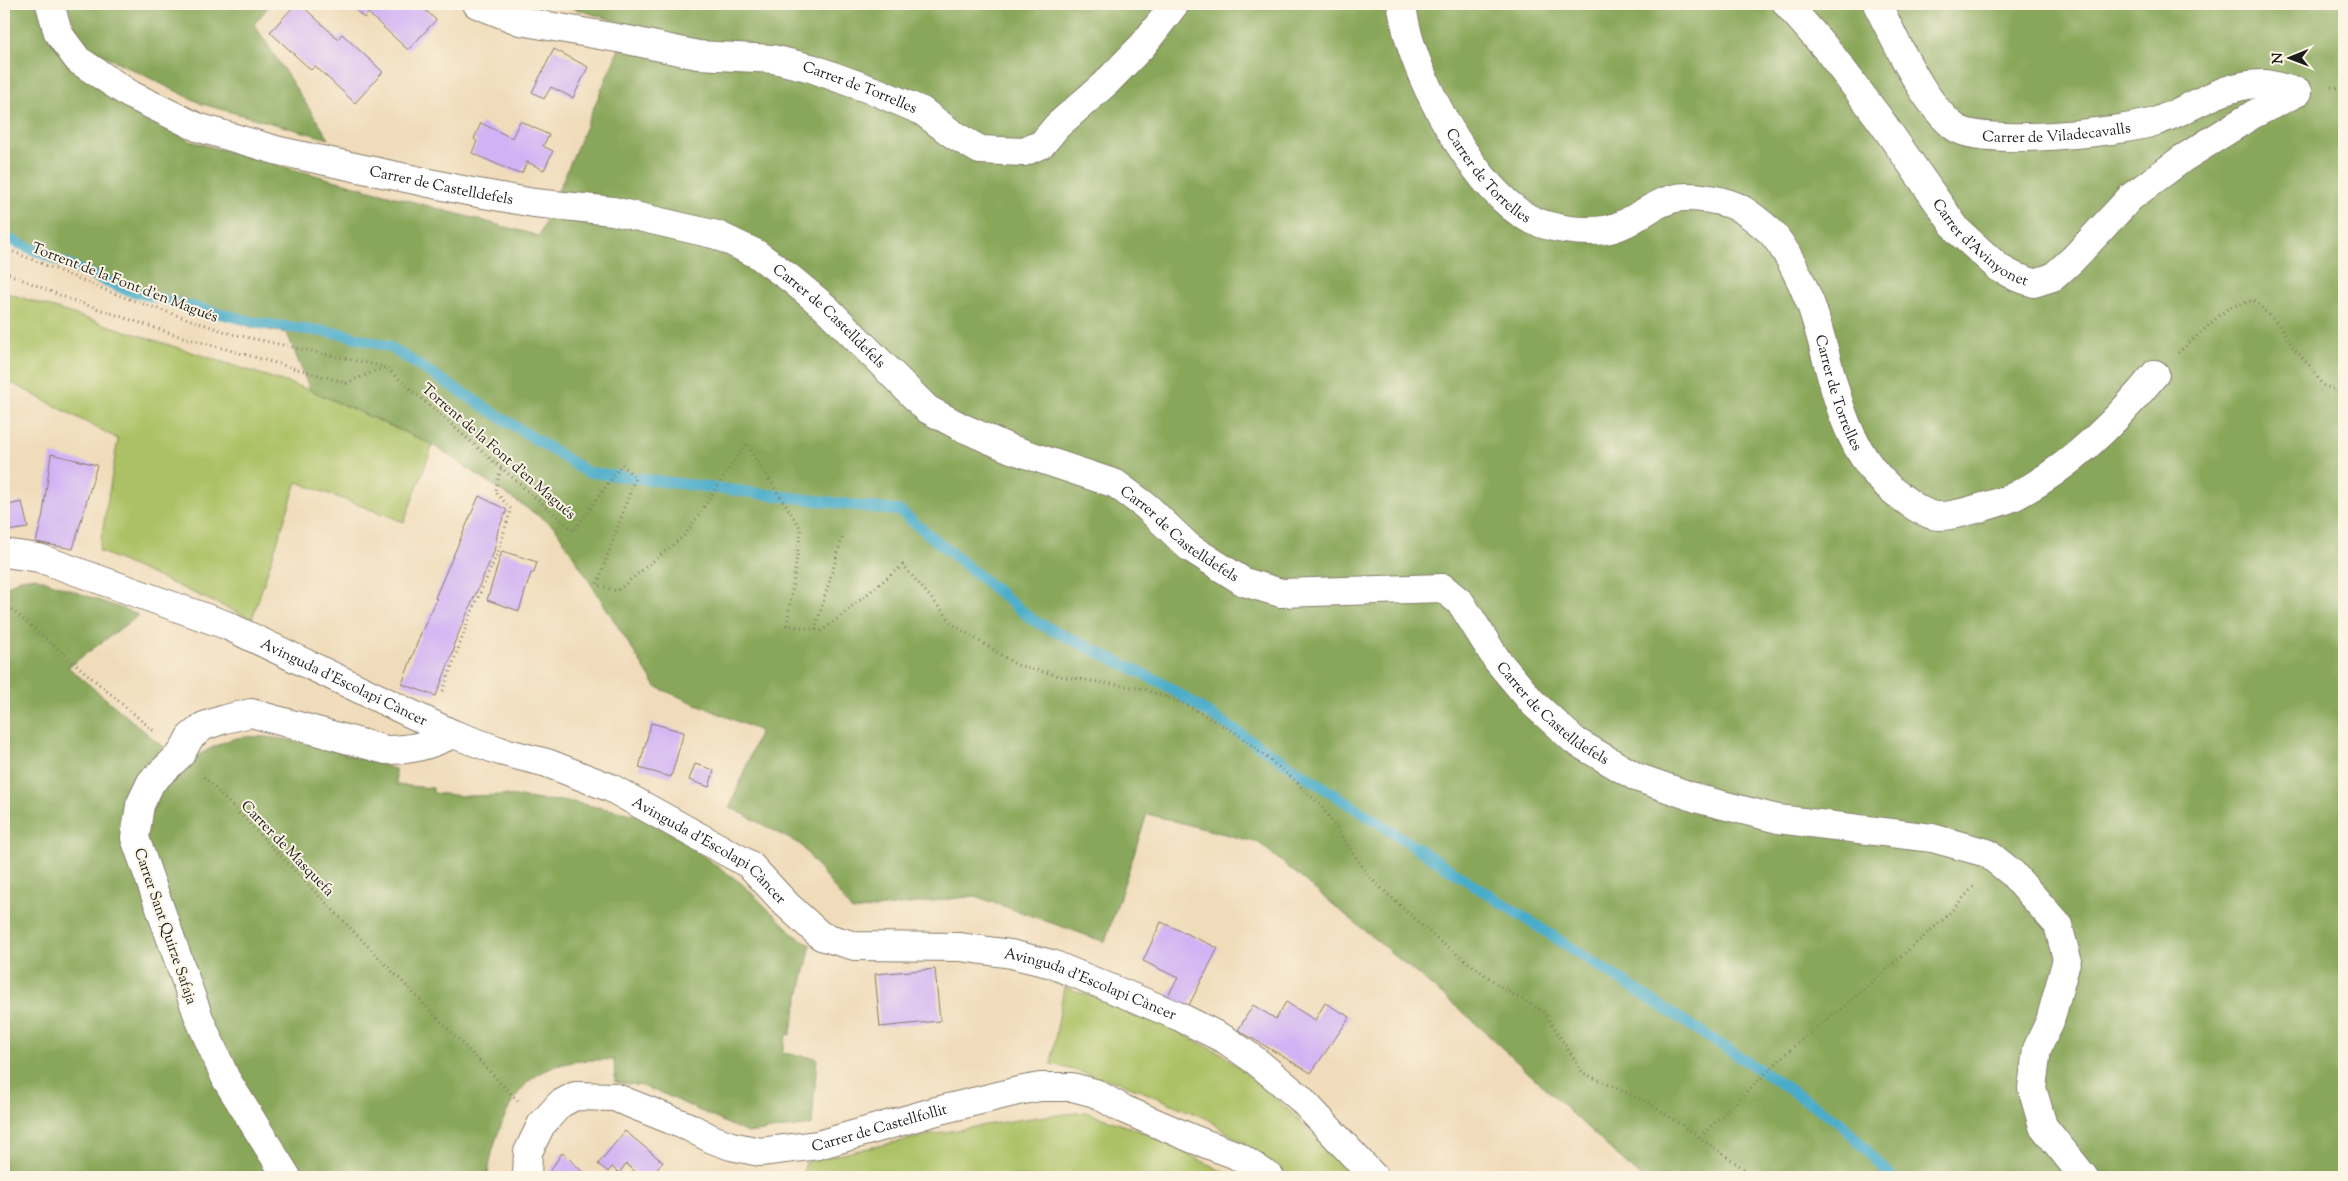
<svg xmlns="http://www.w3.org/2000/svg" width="2348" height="1181" font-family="'Sorts Mill Goudy',serif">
<rect width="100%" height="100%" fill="#fcf5e5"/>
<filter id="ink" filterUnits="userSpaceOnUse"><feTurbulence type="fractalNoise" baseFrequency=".02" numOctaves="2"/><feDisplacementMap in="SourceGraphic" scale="10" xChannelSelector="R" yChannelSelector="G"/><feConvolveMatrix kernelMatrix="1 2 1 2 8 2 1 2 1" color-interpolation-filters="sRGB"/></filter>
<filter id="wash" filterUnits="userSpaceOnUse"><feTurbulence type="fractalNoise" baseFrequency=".0096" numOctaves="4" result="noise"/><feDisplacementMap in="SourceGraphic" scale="20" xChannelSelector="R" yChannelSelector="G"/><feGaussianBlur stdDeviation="1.12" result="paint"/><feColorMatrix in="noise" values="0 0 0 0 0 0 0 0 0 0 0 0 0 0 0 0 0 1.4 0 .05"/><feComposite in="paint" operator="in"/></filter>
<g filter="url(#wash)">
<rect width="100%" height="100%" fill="#f0dcba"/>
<!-- green -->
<g fill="#acc165" stroke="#646e40">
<path d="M4 292 310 390 433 445 404 522 297 482 252 619 99 551 118 439 4 379Z"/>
<path d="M1064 987 1129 1009 1223 1054 1290 1111 1353 1177H1292L1207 1119 1125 1084 1051 1064Z"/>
<path d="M1086 1112 1148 1134 1234 1177H802L806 1162C899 1141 991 1120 1086 1112Z"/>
</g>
<!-- forest -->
<g fill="#89a75a" stroke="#52623b">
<path d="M4 4H36L63 60 114 95 190 141 539 236 629 25 559 4H2344V1177H1640L1470 1018 1259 843 1147 814 1105 942 975 896 852 911 801 845 730 807 760 731 656 687 555 527 433 445 310 390 287 333 251 327 128 286 4 235Z"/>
<path d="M67 4H271L254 24 329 139 202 104 81 44Z"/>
<path d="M35 577 139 615 68 667 162 746 195 757C208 750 222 741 237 738 278 730 354 757 395 769L397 785 433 788V793L464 796 505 795 541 800 567 801 642 816 671 833 741 883 796 936 811 945 790 1035 787 1034 782 1053 817 1058 812 1125 747 1133 666 1095 642 1086 615 1082 614 1060C586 1059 557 1061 533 1078 508 1096 490 1148 488 1177H6L4 1171V588L20 579Z"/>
</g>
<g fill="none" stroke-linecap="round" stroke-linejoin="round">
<!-- stream -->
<path stroke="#49acc9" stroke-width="11" d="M4 237 126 290 258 323 343 334 390 347 587 472 900 511 1034 621 1162 683 1766 1074 1840 1122 1892 1177"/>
</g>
<g id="blocks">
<!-- building -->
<g fill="#d1b2f4">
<path d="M296 4H300L338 39 342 34 383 72 355 103 315 66 311 70 270 32Z"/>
<path d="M349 4H419L436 20 408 50 368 13 364 18Z"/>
<path d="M554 49 588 67 573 98 551 87 544 99 532 92Z"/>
<path d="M520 121 549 135 543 146 553 151 544 170 527 162 522 173 514 172 472 153 477 141 474 139 481 123 512 138Z"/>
<path d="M51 454 97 465 73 549 36 542 43 514Z"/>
<path d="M479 496 507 510 498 530 494 552 453 646 455 647 436 696 402 684 421 633 437 599 435 598 437 593Z"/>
<path d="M22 502 28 528 7 531 4 522V506Z"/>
<path d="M502 551 537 562 534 573H531L519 611 487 600Z"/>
<path d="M651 723 684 732 671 777 639 768Z"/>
<path d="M695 764 714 770 709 787 689 780Z"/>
<path d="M1161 922 1218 948 1188 1007 1167 997 1178 978 1143 961Z"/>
<path d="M935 969 940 1021 880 1027 875 974Z"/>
<path d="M1286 1002 1315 1020 1325 1003 1350 1017 1311 1073 1238 1030 1253 1005 1276 1019Z"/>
<path d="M625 1131 663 1162 651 1177H642L626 1164 619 1173 612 1167 608 1172 598 1164Z"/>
<path d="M562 1153 567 1157 588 1177H546Z"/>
</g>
</g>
</g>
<g filter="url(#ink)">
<use href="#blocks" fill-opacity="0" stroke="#867c6b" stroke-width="1"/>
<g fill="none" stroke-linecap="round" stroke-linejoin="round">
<defs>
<g id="street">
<path id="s1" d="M50 4 58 33 78 60 131 95 197 127 279 151 467 191 534 203 613 211 717 235 757 254 791 279 826 308 927 409 961 427 1011 449 1116 484 1147 507 1189 547 1244 582 1281 593 1443 588 1461 603 1497 660 1533 703 1575 741 1636 777 1699 799 1778 819 1932 838 1987 853 2012 873 2058 925 2067 959 2050 1021 2037 1049 2032 1088 2043 1126 2084 1177"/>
<path id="s2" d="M477 4 520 21 628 40 698 55 773 59 811 68 877 92 922 111 954 135 980 150 1024 152 1042 144 1057 126 1107 82 1143 45 1175 4"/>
<path id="s3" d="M1401 4C1404 16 1406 30 1410 42 1427 97 1477 189 1528 218 1549 229 1582 233 1605 230 1631 226 1648 205 1672 199 1691 194 1727 200 1743 210 1752 216 1762 224 1770 231 1786 247 1803 284 1811 305 1835 374 1838 454 1904 499 1913 506 1927 516 1939 516 1954 516 1968 511 1983 507 1993 504 2005 501 2015 496 2070 468 2116 422 2155 374"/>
<path id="s4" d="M1787 4 1829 52 1879 118 1958 231 1999 268 2016 277 2034 283 2053 277 2073 259 2131 197 2182 159 2254 114 2298 92"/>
<path id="s5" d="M1877 4C1895 39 1924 105 1956 128 1984 147 2121 132 2154 122 2191 110 2225 82 2265 84 2276 85 2288 90 2298 92"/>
<path id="s6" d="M4 553 39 558 226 625 453 734 500 751 547 763 611 788 750 865 786 904 821 936 855 946 960 947 1011 954 1052 964 1180 1017 1226 1040 1256 1061 1300 1098 1374 1177"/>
<path d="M287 1177 226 1079 199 1018 135 838 140 805 151 782 181 754 190 737 204 726 225 719 251 713 386 750C413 750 429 745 453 734"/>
<path id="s7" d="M527 1177 528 1152 541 1125 560 1104 575 1096 614 1097 689 1127 712 1139 731 1146 760 1152 818 1145 940 1110 1018 1091 1040 1087H1072L1095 1093 1123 1109 1193 1139 1236 1155 1270 1177"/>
</g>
</defs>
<!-- street casing -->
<use href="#street" stroke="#867c6b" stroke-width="30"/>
<!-- path -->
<g stroke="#867c6b" stroke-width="3" stroke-dasharray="1 4" stroke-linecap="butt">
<path d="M2331 87 2344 89"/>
<path d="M4 248 123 297 232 334 385 367"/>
<path d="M4 272 69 299 179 336 347 383 385 367 574 531 622 464 635 478 597 585 617 591 686 534 746 443 801 529 787 625 822 631 903 565 954 625 1017 665 1059 676 1144 689 1183 703 1236 733 1291 777 1322 807 1369 877 1438 940 1507 991 1544 1012 1583 1073 1651 1104 1756 1177"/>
<path d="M2178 353 2228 308 2254 300 2278 324 2295 350 2312 368 2322 385 2344 393"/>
<path d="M4 603 155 732"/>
<path d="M815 630 843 535"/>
<path d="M443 691 470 616 498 552 511 509 495 491 501 469"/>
<path d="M204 777 518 1101"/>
<path d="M1700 1137 1794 1046 1843 1007 1944 919 1975 885"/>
</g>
<!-- street -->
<use href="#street" stroke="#fff" stroke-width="28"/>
</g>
</g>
<g text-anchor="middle" stroke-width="4" stroke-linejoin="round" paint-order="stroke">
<!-- street labels -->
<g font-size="15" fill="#1c1c1c" stroke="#fcf5e5">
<text dy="5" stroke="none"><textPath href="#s2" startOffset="394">Carrer de Torrelles</textPath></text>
<text dy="5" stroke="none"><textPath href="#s5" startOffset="250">Carrer de Viladecavalls</textPath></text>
<text dy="5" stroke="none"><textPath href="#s3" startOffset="196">Carrer de Torrelles</textPath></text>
<text dy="5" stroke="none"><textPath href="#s1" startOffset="452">Carrer de Castelldefels</textPath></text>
<text dy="5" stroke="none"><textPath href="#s4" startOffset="309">Carrer d'Avinyonet</textPath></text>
<text transform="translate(125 282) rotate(21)" y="5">Torrent de la Font d'en Magués</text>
<text dy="5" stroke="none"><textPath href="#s1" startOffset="872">Carrer de Castelldefels</textPath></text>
<text dy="5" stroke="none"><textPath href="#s3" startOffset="692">Carrer de Torrelles</textPath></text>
<text transform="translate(499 451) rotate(41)" y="5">Torrent de la Font d'en Magués</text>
<text dy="5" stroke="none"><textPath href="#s1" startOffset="1292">Carrer de Castelldefels</textPath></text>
<text dy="5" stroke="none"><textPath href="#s6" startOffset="365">Avinguda d'Escolapi Càncer</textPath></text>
<text dy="5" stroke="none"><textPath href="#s1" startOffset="1742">Carrer de Castelldefels</textPath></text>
<text transform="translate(288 848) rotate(46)" y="5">Carrer de Masquefa</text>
<text dy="5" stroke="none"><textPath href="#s6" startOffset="770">Avinguda d'Escolapi Càncer</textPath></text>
<text transform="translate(166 926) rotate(71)" y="5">Carrer Sant Quirze Safaja</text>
<text dy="5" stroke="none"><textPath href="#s6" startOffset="1189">Avinguda d'Escolapi Càncer</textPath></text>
<text dy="5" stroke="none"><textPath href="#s7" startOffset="418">Carrer de Castellfollit</textPath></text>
</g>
</g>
<!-- margin -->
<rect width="2348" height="1181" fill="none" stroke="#fcf5e5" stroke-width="20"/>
<!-- north arrow -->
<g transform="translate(2290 58) rotate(269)" stroke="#fcf5e5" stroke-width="4" paint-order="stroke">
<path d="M0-4L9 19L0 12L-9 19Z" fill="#1c1c1c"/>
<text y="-8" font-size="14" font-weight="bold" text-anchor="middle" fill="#1c1c1c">N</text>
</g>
</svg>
